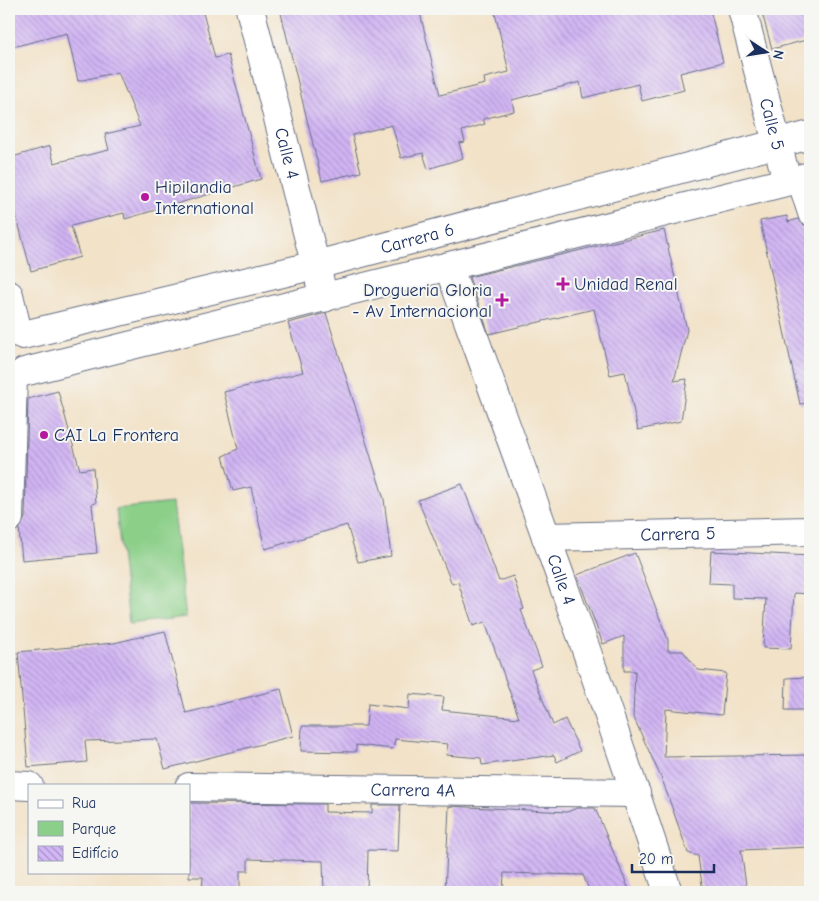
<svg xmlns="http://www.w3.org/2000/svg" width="819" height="901" font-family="'Comic Neue',sans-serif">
<defs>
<pattern id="building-back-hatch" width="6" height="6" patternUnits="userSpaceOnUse" patternTransform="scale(1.25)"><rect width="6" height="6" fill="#d2b5f4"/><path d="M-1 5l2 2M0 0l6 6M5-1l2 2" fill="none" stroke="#aa94c9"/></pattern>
</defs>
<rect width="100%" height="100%" fill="#f6f6f2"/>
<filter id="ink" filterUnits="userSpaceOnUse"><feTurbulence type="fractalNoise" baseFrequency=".02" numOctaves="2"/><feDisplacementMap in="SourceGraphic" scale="10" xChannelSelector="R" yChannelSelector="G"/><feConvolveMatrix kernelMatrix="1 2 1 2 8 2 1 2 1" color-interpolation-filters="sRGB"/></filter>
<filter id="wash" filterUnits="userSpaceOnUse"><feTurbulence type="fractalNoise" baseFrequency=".0096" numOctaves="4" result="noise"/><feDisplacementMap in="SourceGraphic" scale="20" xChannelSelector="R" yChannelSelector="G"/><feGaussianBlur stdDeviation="1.12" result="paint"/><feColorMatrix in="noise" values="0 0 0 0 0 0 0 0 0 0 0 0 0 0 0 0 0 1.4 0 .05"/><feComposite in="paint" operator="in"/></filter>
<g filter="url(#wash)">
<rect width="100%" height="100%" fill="#f2e2c8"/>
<!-- park -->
<path fill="#8bcf88" stroke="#537f73" d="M172 503 186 617 129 624 116 509Z"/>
<g id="blocks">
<!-- building -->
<g fill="url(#building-back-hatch)">
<path d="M9 9H202L215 58 228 55 261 179 125 219 124 213 71 226 80 257 31 271 9 188V158L50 146 54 163 109 150 105 134 140 126 118 72 78 81 67 33 9 48Z"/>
<path d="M280 9H419L440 95 485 84 484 78 509 72 494 9H710L723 62 680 73 684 90 642 101 638 84 583 98 580 82 512 100 514 111 483 119 485 124 462 131 465 142 459 143 463 158 428 169 423 153 401 158 392 125 352 135 361 172 322 181Z"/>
<path d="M761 9H810V39L772 49Z"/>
<path d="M787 216 788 222 798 219 804 225 810 224V403L800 404 760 221Z"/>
<path d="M664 230 687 330 674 381 687 379 681 421 638 430 625 372 610 375 594 309 489 334 469 277Z"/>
<path d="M326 313 384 499 391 556 358 562 347 525 265 549 251 487 233 491 223 456 238 449 224 392 303 372 288 323Z"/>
<path d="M58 391 80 470 93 468 96 503 92 504 97 553 22 560 19 529 25 518 28 399Z"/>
<path d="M462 484 499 581 513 576 524 609 521 610 542 666 531 670 553 725 565 719 580 751 557 762 554 755 482 765 481 758 446 755 448 744 395 739 393 749 356 745V752L301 751 302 726H366L368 704 409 709 410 694 444 697 442 710 519 718 485 622 473 626 458 582 452 584 418 500Z"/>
<path d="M711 551 810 556V594L794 593 791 649 763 648 766 599 732 598V584L709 583Z"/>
<path d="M635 553 668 640V651H683L698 670 726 673 722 715 666 709 664 757 810 755V847L741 850 747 892H703L698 856 688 853 663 782 633 716 635 671H624V636L603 644 577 575Z"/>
<path d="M165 631 186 713 281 689 293 736 165 769 157 739 85 741 87 762 28 767 18 652 114 643Z"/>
<path d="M810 677V710H785L786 678Z"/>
<path d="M189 803 325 804V812L372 813V805H400L398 851 368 850 367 892H324L323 861 248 859V871H240V892H202L203 877H189Z"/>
<path d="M449 806 567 812 577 808H595L630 892H590L583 875 504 873 503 892H445Z"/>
</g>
</g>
</g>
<g filter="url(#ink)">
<use href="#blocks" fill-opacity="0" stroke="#666e83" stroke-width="1"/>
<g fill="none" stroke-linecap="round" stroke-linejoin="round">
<defs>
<path id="lane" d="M794 180 806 217"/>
<g id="street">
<path id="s1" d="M250 9 324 298"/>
<path id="s2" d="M742 9 787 181"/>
<path id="s3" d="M449 268C524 475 600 682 668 892"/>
<path d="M9 518 13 376"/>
<path id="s4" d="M546 537 810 531"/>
<path d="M9 785 29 786"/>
<path id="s5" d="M189 787 636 793"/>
</g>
<g id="secondary">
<path d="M9 295 18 333"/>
<path id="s6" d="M23 335 316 265 810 135"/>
<path d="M24 372 810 176"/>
</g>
</defs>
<!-- lane casing -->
<use href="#lane" stroke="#666e83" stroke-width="16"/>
<!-- street casing -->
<use href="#street" stroke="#666e83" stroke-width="30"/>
<!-- secondary casing -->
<use href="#secondary" stroke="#666e83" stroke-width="30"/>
<!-- lane -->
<use href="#lane" stroke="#fff" stroke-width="14"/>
<!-- street -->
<use href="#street" stroke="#fff" stroke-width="28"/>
<!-- secondary -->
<use href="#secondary" stroke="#fff" stroke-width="28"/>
</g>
</g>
<!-- markers -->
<g fill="#b5179e" stroke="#f6f6f2" stroke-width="2">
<circle cx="145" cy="197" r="5"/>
<path d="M560.5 276.5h5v5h5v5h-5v5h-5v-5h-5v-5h5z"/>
<path d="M499.5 292.5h5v5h5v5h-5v5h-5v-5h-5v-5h5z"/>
<circle cx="44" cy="435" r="5"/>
</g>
<g text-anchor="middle" stroke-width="4" stroke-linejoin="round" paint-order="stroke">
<!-- street labels -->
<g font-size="18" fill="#1b2f5e" stroke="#f6f6f2">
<text dy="6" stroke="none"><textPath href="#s2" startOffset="119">Calle 5</textPath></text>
<text dy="6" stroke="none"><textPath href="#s1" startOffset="149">Calle 4</textPath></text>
<text dy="6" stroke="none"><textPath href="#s6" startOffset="406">Carrera 6</textPath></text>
<text dy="6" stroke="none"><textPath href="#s4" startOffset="132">Carrera 5</textPath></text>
<text dy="6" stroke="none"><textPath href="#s3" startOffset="331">Calle 4</textPath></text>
<text dy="6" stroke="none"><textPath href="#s5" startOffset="224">Carrera 4A</textPath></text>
</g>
<!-- poi labels -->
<g font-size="18" fill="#1b2f5e" stroke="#f6f6f2" text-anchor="start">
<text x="155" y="193">Hipilandia<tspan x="155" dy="21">International</tspan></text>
<text x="574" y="290">Unidad Renal</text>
<text x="492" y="296" text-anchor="end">Drogueria Gloria<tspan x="492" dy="21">- Av Internacional</tspan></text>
<text x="54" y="441">CAI La Frontera</text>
</g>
</g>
<!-- margin -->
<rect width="819" height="901" fill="none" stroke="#f6f6f2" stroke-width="30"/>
<!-- legend -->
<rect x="28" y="784" width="162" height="90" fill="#f6f6f2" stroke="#9ea6b7"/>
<rect x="38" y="800" width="25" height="8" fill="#ffffff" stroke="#9ea6b7"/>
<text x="72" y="808" font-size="15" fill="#1b2f5e">Rua</text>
<rect x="38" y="821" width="25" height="15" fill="#8bcf88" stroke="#9ea6b7"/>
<text x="72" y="834" font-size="15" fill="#1b2f5e">Parque</text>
<rect x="38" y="846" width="25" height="15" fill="url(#building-back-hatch)" stroke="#9ea6b7"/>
<text x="72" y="858" font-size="15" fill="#1b2f5e">Edifício</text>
<!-- north arrow -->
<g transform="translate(766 52) rotate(102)" stroke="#f6f6f2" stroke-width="4" paint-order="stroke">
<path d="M0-4L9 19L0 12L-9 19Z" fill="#1b2f5e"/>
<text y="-8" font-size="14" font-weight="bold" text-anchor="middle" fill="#1b2f5e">N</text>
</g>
<!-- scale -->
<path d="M632 864v8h82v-8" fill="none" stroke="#1b2f5e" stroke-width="2.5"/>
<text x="639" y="864" font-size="15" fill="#1b2f5e" stroke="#f6f6f2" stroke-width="4" paint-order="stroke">20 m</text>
</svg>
